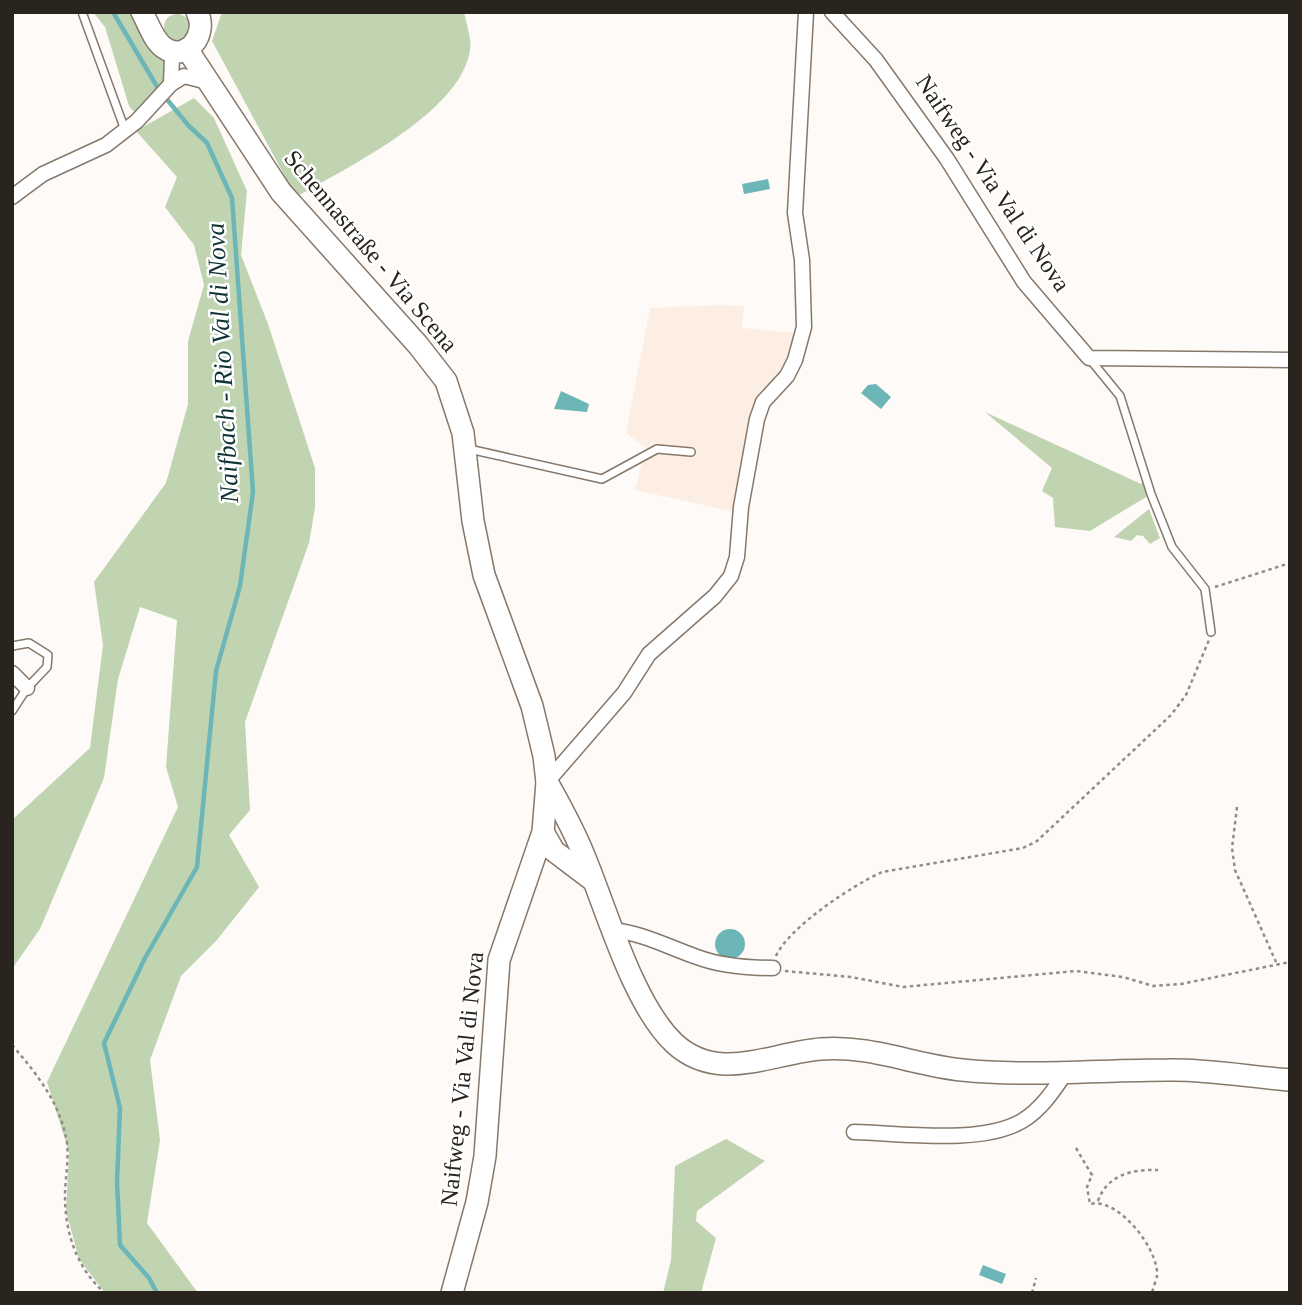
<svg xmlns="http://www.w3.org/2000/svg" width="1302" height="1305" font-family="Georgia,serif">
<rect width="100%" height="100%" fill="#fefaf7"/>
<!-- built -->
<path fill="#fceee2" d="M720 305 744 306 742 328 795 333 786 364 769 387 735 512 635 490 646 448 626 433 650 308Z"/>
<!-- green -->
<g fill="#c1d4b1">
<path d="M93 12H137L170 61 163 85 135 113 129 106 105 27Z"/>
<path d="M222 12H464C466 23 472 39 470 50 461 113 346 168 296 197L212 41Z"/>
<circle cx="177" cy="27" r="13"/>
<path d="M194 98 214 118 247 191 241 255 268 324 315 468V508L309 543 245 722 250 810 229 835 259 887 217 940 181 976 150 1060 160 1140 147 1223 198 1293H105L79 1259 66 1211 69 1152 47 1082 178 807 166 767 177 620 140 607 118 679 104 778 40 929 12 969V820L90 748 103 645 94 582 166 483 188 404V341L204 285 194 245 165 207 177 177 136 131Z"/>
<path d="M985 412 1141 484 1145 477 1151 494 1090 531 1055 527 1053 498 1042 491 1052 468Z"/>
<path d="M1149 509 1160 538 1150 544 1143 536 1137 535 1131 541 1114 537Z"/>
<path d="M726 1139 765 1161 697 1211 696 1221 716 1238 701 1293H663L671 1260 675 1166Z"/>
</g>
<!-- water -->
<g fill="#6db6b8">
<path d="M768 179 770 189 744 194 742 184Z"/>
<path d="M876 384 891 397 881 409 861 393 868 385Z"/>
<path d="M561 391 589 404 587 412 554 409Z"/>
<circle cx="730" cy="944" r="15"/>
<path d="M983 1265 1006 1274 1002 1284 979 1275Z"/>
</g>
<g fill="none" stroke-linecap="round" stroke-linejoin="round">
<!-- stream -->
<g stroke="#6db6b8" stroke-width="4.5">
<path d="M113 12 159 90"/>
<path d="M157 1293 149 1278 120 1245 117 1182 120 1108 104 1043 145 958 197 867 216 671 240 586 253 492 232 198 207 143 188 125 165 97"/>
</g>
<defs>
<g id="lane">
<path d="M82 12 125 130"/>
<path d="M1089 358 1120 396 1151 494 1172 547 1205 589 1211 632"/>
<path d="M469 449 602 479 657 449 691 452"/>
<path d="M12 646 29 643 48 655 47 667 27 688 12 711"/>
</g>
<g id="street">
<path d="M832 12 876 60 947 159 1024 282 1089 358 1290 360"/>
<path d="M163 47 172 57 171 84"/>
<path d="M12 197 43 174 106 145 137 121 171 84 184 76 208 82"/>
<path d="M12 673 27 688"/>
<path d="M547 782 624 693 649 654 715 596 731 576 737 557 741 507 757 419 763 402 787 376 795 360 804 327 802 260 795 213 806 12"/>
<path d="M612 930C643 933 668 947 697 957 721 966 747 968 773 968"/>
<path d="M854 1132C901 1133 981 1145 1022 1121 1041 1110 1054 1090 1066 1072"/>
</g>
<g id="secondary">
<path d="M142 12C148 23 153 39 163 47 186 64 209 34 197 12"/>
<path d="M187 49 281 192 418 345 446 381 463 433 473 521 484 575 532 706 544 756 547 782 543 832 499 960 485 1156 477 1202 452 1293"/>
<path d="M547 782C560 805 573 829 583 853 606 907 632 1003 674 1043 718 1084 770 1053 821 1049 870 1045 914 1065 962 1070 1030 1077 1100 1070 1168 1070 1208 1069 1250 1077 1290 1080"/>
<path d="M543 832 554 851 591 879"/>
</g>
</defs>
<!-- lane casing -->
<use href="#lane" stroke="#86786a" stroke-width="10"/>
<!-- street casing -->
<use href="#street" stroke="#86786a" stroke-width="17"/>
<!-- secondary casing -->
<use href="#secondary" stroke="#86786a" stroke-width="24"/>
<!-- path -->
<g stroke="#918c88" stroke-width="2.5" stroke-dasharray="3.5 3.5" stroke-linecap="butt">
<path d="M1215 587 1290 563"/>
<path d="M1237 807 1232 848 1235 870 1276 962"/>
<path d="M776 956C789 927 853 885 882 872L1023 848 1037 841 1171 715 1186 695 1209 640"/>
<path d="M785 971 851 977 903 987 1076 971 1123 977 1153 986 1181 984 1290 962"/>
<path d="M12 1045C37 1074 61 1104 67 1143 69 1161 65 1179 65 1196 65 1233 77 1269 105 1293"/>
<path d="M1076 1148 1092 1175 1087 1187 1090 1204C1118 1197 1159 1249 1157 1276 1156 1281 1153 1288 1152 1293"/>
<path d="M1098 1201C1107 1175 1132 1169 1158 1170"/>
<path d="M1032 1293 1036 1278"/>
</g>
<!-- lane -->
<use href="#lane" stroke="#fff" stroke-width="7"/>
<!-- street -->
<use href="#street" stroke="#fff" stroke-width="14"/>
<!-- secondary -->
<use href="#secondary" stroke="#fff" stroke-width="21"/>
</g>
<g text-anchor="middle" stroke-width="5" stroke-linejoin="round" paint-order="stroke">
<!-- street labels -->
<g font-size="24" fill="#2a241f" stroke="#fff">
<text transform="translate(993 183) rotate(56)" y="8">Naifweg - Via Val di Nova</text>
<text transform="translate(371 251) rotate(50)" y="8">Schennastraße - Via Scena</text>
<text transform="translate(462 1079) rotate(-84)" y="8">Naifweg - Via Val di Nova</text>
</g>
<!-- water labels -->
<g font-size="26" font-style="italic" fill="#103436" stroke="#fff">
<text transform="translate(222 363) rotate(-93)" y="9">Naifbach - Rio Val di Nova</text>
</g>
</g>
<!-- border -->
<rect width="1302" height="1305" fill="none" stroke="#2a241f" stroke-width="28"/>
</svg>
